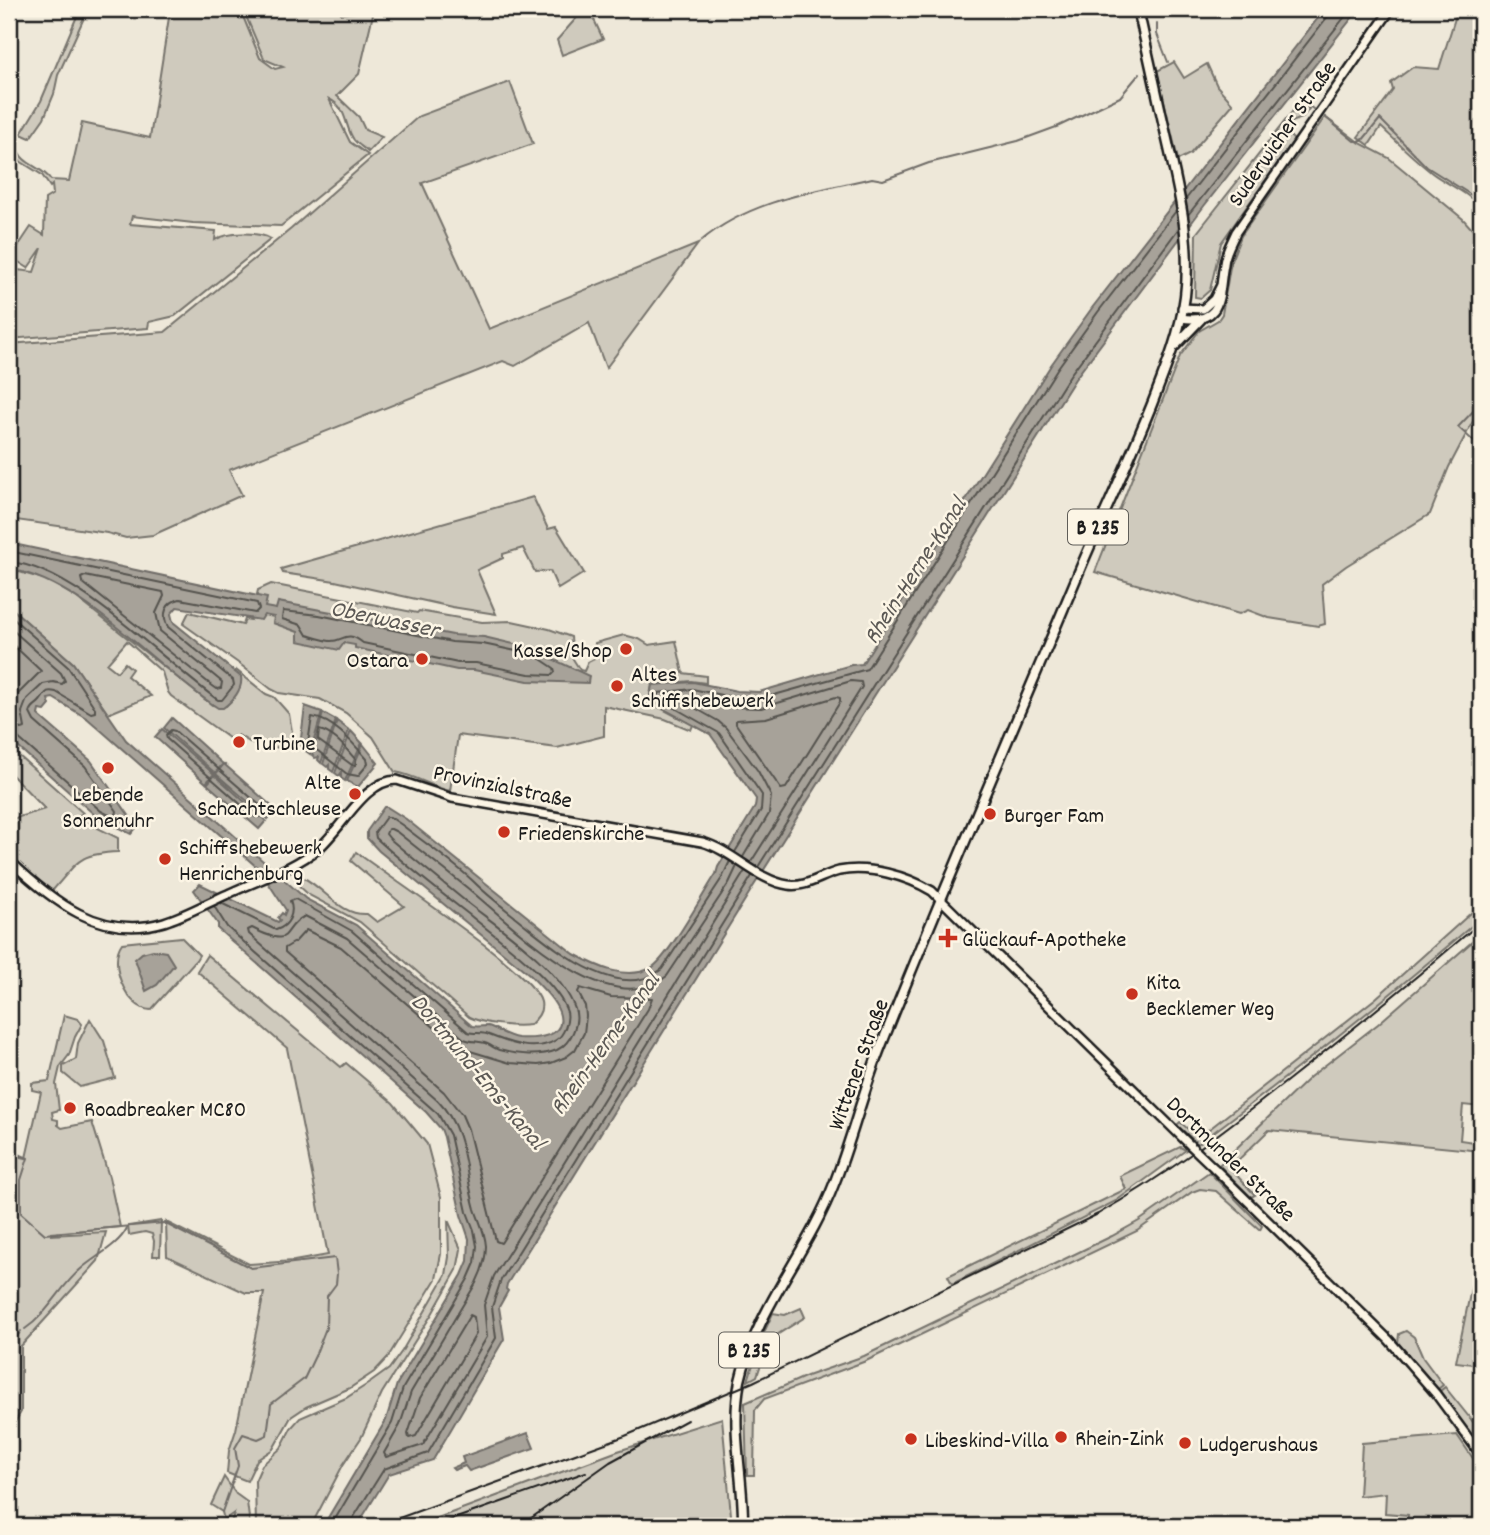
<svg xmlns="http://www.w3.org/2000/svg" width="1490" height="1535" font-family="Dekko,sans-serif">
<rect width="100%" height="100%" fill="#eee8d9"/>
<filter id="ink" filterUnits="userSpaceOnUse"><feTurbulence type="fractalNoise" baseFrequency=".0143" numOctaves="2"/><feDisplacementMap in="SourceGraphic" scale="14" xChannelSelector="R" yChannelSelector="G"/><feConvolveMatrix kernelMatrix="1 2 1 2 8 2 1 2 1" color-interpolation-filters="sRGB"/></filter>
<g filter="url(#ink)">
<!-- green -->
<g fill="#cfcabd" stroke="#76736c" stroke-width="2">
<path d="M80 9H88L58 75 54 94 44 118 30 138 21 134 41 101Z"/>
<path d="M167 9H240L260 58 275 69 283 67 264 59 243 9H340L341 14 374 10 359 74 337 96 359 117 365 130 382 137 368 152C364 148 357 144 354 140 344 126 348 108 329 99L350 142 368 155 281 226 193 223 132 216 130 224 216 231 215 240C227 232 258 231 271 239L175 316 149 322 148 328 9 339V264L17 270 34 272 42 248 28 268 11 257 31 227 44 235 45 199 53 194 52 185 50 187 42 175 15 158 9 166V158L17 147C21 165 42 166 51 180L69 181 82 123 150 138 170 11Z"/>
<path d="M1448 9H1481V210C1474 195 1446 184 1432 173 1414 159 1398 143 1381 127L1369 145 1358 137 1393 90 1391 83 1413 67 1439 69 1456 15Z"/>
<path d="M590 11 603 39 562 55 557 40 580 14Z"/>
<path d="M1174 62 1184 78 1207 64 1217 86 1233 104 1190 154 1178 160 1157 71Z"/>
<path d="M510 82 533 144 422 183 489 329 698 244 606 368 589 323 515 366 503 361 229 470 242 495 153 535 126 538 107 533 9 519V344L165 332 291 229 419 116Z"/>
<path d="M1300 102 1309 109 1302 118 1292 122 1287 133 1294 140 1221 243 1210 290 1201 298 1195 297 1196 234Z"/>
<path d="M1325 117 1360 143 1389 158 1463 219 1481 239V406L1449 467 1430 514 1346 566 1322 584 1325 624 1318 626 1269 618 1248 610 1239 614 1095 572 1180 356 1199 331 1218 320 1222 314 1231 261 1241 236Z"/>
<path d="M533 497 548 529 556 527 584 573 558 589 550 571 535 572 523 548 503 554V558L477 570 496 614 452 607 335 581 283 573 281 569Z"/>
<path d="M9 569 47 580 77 598 212 705 226 706C235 696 241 689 240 676L235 672 236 670 266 694 274 697 289 714 293 737 285 748 256 746 238 735 233 741 171 696 168 692 162 672 127 641 107 664 117 672 125 663 132 669 127 676 151 696 108 714 73 663 9 606Z"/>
<path d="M271 584 417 613 419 611 482 622 512 621 549 629 571 637 573 659 580 670 584 671 588 662 594 659 595 643 624 635 639 639 649 645 676 641 683 673 706 676V683L691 681 652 685 649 702 693 725 691 730 665 719 604 706V736L557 748 458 735 450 791C431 787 415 775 395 772L373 737 346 713 320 699 279 693 271 689 241 665 183 624 189 612 243 625 245 619 251 620 258 590Z"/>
<path d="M9 747 83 813 76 817 118 838V852C77 854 79 861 53 890L45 889 9 854V820L45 809 9 772Z"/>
<path d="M356 852C387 876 535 972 541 1002 543 1012 537 1018 530 1025 515 1027 483 1024 469 1017L360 922 309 895 298 885 304 878C325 889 341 916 367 914L377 922 404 906 351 861Z"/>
<path d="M1481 904V918C1392 994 1300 1068 1206 1138L1198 1144 1177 1125 1180 1122 1198 1138 1376 998Z"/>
<path d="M1481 934V1107L1463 1105 1460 1140 1481 1143V1151L1269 1130 1230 1168 1255 1195 1251 1197 1219 1165 1310 1077 1378 1024Z"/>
<path d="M181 937 199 955 196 960 151 1010C125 1009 108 961 122 943Z"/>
<path d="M207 955 341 1067 346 1063 393 1103 427 1144 441 1197V1254L436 1279 388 1357 374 1372 350 1388 306 1407 291 1417 273 1449 257 1460 247 1481 227 1473 229 1451 236 1430 264 1293H246L167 1256 166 1222 249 1264 294 1261 328 1255 287 1048 197 971Z"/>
<path d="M64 1015 78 1019 82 1024 75 1037 69 1055 60 1067 56 1084 59 1110 52 1112 53 1119 58 1120V1125L62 1128 92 1122 109 1177 120 1227 51 1233V1235L106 1232 98 1261 21 1346V1412L9 1432V1154L26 1158 41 1092 32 1090V1083L49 1081Z"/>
<path d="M90 1019 104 1041 115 1078 80 1087 63 1073V1066L76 1059 78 1043Z"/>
<path d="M1180 1147 1186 1150 1116 1201 952 1284 948 1276 1126 1189 1120 1176Z"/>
<path d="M1209 1172 1262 1226 1260 1230 1216 1191 1200 1189 1192 1192 1137 1231 866 1361 764 1399 755 1410 754 1475H747L745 1403 807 1376 864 1356 1112 1236 1139 1221Z"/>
<path d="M448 1220 461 1249 457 1270 432 1314 382 1393 361 1438 343 1465 311 1526H256L255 1481 262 1465 281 1448 291 1428 300 1418 346 1398 371 1382 389 1369 402 1351 446 1275 449 1257Z"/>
<path d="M161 1221 160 1256H153L154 1241 152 1234 145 1232 129 1235 128 1226Z"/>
<path d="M1481 1240V1365L1456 1362Z"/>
<path d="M801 1308 805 1317 769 1340 757 1376 748 1381 760 1341 773 1313 785 1315Z"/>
<path d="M1406 1331 1414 1337 1423 1358 1443 1385 1438 1389 1398 1343 1399 1334Z"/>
<path d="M1445 1387 1481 1432V1449L1440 1391Z"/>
<path d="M722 1418 732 1526H416L618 1451Z"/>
<path d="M1457 1435 1481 1470V1499L1475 1502 1481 1524 1472 1526H1407L1408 1515 1385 1513 1386 1493 1359 1496 1362 1443Z"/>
<path d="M224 1477 236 1494 247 1502 250 1526H230L234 1513 224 1520 222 1512 211 1505Z"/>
</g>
<!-- water -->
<g fill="#a7a299" stroke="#6f6c67" stroke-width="2">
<path d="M1325 9H1359L1204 206 1075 379 753 887 507 1284 506 1289 508 1291 499 1307 504 1339 433 1460 389 1474 357 1526H323L386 1420 397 1384 462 1275 468 1261 469 1239 461 1215 444 1137 441 1129 426 1112 218 929V924L194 890 200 884 278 922 280 920 278 918 282 913 284 915 286 910 259 869 88 719 53 698 48 699 50 705 45 711 39 710 38 715 91 761 137 827 131 834 97 817 9 739V606L73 663 126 740 306 899 356 925 472 1026C478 1027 482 1026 488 1026 496 1028 505 1036 518 1038 534 1039 568 1038 559 1012 554 998 539 985 529 974L379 851 367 838V831L384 807H387L406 819 574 954C596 966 626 981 651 968 667 960 704 892 716 874L718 867 755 807 756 799 710 734 649 701 652 685 693 682 737 691 759 692 851 665 862 664 1051 365 1092 308Z"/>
<path d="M9 543 267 598 265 607 276 609 278 602 453 635 484 637 544 651V655L589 676 588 683 528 681 474 670H457L355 648V645L344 643 339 650 298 641V632L273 623 274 617 264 615 261 620 177 607 171 614 173 622 241 677C243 689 233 701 223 708H218C153 666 85 582 9 569Z"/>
<path d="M305 706 322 712 310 754 306 751 307 747 304 749 300 746Z"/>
<path d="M323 713 336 720 321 763 318 760 319 757 315 758 312 755Z"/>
<path d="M172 718 223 764 215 773 164 728Z"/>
<path d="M337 721 349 730 333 772 329 769V765L327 767 323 764Z"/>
<path d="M162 729 214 774 206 783 155 737Z"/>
<path d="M351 731 362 743 345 781 341 778V773L339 776 335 773Z"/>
<path d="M363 744 378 763 358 787 347 781Z"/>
<path d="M224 764 276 810 268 819 216 774Z"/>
<path d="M215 775 266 821 259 829 207 784Z"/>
<path d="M153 950 166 952 174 965 157 985 146 991 135 959 142 953Z"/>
<path d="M528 1433 534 1448 469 1471 465 1466 454 1470 452 1468 464 1463 462 1457Z"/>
</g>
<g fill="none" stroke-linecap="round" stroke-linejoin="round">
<!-- shore -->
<g stroke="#54524e" stroke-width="2">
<path d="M1186 199 1328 16 1330 9"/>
<path d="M1188 215 1351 9"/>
<path d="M9 551 257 603 259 609 255 613 180 599C166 602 161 614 168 627L233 680 234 685 222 700H218C164 662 73 566 9 562"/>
<path d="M85 576 163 592 164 596 156 613 160 631 222 682 221 688 217 689 210 684 82 582 81 578Z"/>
<path d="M283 611 319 615 452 642 483 644 516 651 536 656 554 668 555 672 552 675 529 674 476 663H458L363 643C346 629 343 642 330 641 323 640 314 637 307 635L301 625 282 619Z"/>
<path d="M9 615 68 667 95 708V712L91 713 56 692C45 689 46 694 40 701 35 707 32 705 30 713L34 721 85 766 117 811 116 815 113 817 101 811 16 736 9 735"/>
<path d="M9 627 61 673 65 681 62 684 53 682 43 684 27 699 22 712 25 728 22 729 9 726"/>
<path d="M9 641 41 671 17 695 9 715"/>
<path d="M836 697 840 698V702L786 788 781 789 736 724V720L766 718Z"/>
<path d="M312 717C334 720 353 743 367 759L368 764 358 776 347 774 308 743Z"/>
<path d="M171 730 175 731 263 808 264 812 260 817H255L167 739 166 735Z"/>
<path d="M319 730C334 733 346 749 356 760V765H352L318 740Z"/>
<path d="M735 852 761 810 762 795 719 733 659 699 658 693 692 689 736 698 760 699 867 669 1057 369 1098 312 1176 211"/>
<path d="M743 857 769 814 771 796 758 771 726 728 718 721 688 704 687 700 692 698 734 707 761 708 851 681 861 682 862 687 751 862"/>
<path d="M737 866 729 883 667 976C607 1025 509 921 465 886 442 868 420 850 397 832L391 829H388L386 834 390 839C416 861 442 882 469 904 501 929 561 969 575 1009 580 1023 571 1043 557 1050 540 1057 517 1055 499 1050 494 1048 489 1044 485 1043 478 1041 471 1042 464 1039L347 938 305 916C279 929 296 950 252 928L248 930 249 934 438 1101C467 1131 464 1171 475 1209 479 1221 485 1232 486 1246 486 1259 482 1271 476 1283L411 1392 400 1425 384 1453 386 1457 423 1445 487 1337 484 1305 494 1276 745 871"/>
<path d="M758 867 1070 375 1179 228"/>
<path d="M221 903 276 930C289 926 295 913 290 901L295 899 352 931 468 1032C475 1034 483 1032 489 1035 509 1043 535 1053 556 1040 564 1035 569 1021 567 1012 557 980 497 938 472 917 440 892 406 866 376 838L375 832 386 817H390L402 825C426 844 453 862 474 882 489 897 507 910 524 924 556 949 620 1004 662 969L722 878 730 861"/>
<path d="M214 906 227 927 438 1114 450 1135 467 1212 474 1230 477 1246 475 1263 468 1279 403 1388 392 1423 331 1526"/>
<path d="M306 930 341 947 457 1047 510 1063 538 1065 551 1063 566 1057 575 1050 584 1033 586 1016 585 1006 578 992 580 988 611 997 652 998 648 1009 501 1243 496 1241 468 1129 462 1115 444 1092 285 952V948L295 942Z"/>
<path d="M470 1315 474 1317 476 1334 416 1436 409 1438 408 1434 420 1398Z"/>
<path d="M351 1526 352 1520 384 1469 428 1453 496 1338 492 1307 501 1280 752 876"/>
</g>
<!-- stream -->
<g stroke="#6f6c67" stroke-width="2">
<path d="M1157 16V9"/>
<path d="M1157 24V34L1168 62"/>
<path d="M1300 99 1313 109"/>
<path d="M1325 117 1354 141H1362L1380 119 1427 167 1476 198 1481 204"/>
<path d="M701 241C748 201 814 191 872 178L883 180 929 163 1018 141 1059 126 1120 97 1140 73"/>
<path d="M1481 403 1458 427 1481 448"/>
<path d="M9 1150 28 1158 21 1180V1213L45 1234 164 1223 251 1268 335 1258 337 1274 336 1284 327 1296 326 1328 315 1356 304 1379 271 1404 267 1435 258 1439 243 1434 235 1448 238 1466 222 1512"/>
<path d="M25 1329C49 1313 60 1286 82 1268 96 1256 119 1245 127 1228"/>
<path d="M9 1347 21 1331"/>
</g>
<defs>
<g id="secondary">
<path d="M1182 308 1203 309 1214 299 1220 287"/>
<path d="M1181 318C1225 325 1218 294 1224 264 1225 253 1231 243 1236 232L1391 9"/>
<path d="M9 860C52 901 101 941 164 922 187 915 207 903 228 894 258 880 293 869 319 848 343 827 365 780 397 780L452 798 702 842C732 850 758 881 788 885 806 888 822 875 839 871 869 865 907 876 932 891L1191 1146"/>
<path d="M1214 1168 1389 1340 1436 1394 1481 1455"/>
</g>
<g id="primary">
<path d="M1175 346 1201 319"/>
<path d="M743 1526C744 1477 730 1430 740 1381 756 1309 808 1252 834 1184 852 1139 863 1091 881 1046 945 885 1014 727 1081 567 1104 513 1130 459 1152 404 1166 368 1180 334 1185 296 1192 241 1178 188 1166 135 1157 93 1147 51 1138 9"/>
</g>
</defs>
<!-- secondary casing -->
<use href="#secondary" stroke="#1c1c1c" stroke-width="12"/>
<!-- primary casing -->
<use href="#primary" stroke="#1c1c1c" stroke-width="13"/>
<!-- secondary -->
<use href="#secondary" stroke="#fcf5e5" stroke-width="7"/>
<!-- primary -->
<use href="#primary" stroke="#fcf5e5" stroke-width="8"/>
<!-- rail -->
<g stroke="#1c1c1c" stroke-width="2">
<path d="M377 1526 625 1436 753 1382 1098 1214C1163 1177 1223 1132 1282 1085 1350 1032 1416 978 1481 922"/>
<path d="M434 1526 586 1472"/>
<path d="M520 1526 610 1462 687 1420"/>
</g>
<defs>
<path id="secondary-bridge" d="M1191 1146 1214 1168"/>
</defs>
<!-- secondary-bridge casing -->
<use href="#secondary-bridge" stroke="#1c1c1c" stroke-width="12" stroke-linecap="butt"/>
<!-- secondary-bridge -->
<use href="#secondary-bridge" stroke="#fcf5e5" stroke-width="7"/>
</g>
</g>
<!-- markers -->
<g fill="#c8321e" stroke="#fcf5e5" stroke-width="2.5">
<circle cx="626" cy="649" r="7"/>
<circle cx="422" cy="659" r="7"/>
<circle cx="617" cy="686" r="7"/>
<circle cx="239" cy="742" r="7"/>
<circle cx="108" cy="768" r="7"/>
<circle cx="355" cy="794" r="7"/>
<circle cx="990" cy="814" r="7"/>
<circle cx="504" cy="832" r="7"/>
<circle cx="165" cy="859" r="7"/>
<path d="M944.5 927.5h7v7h7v7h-7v7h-7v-7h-7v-7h7z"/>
<circle cx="1132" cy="994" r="7"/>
<circle cx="70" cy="1108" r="7"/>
<circle cx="1061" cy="1437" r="7"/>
<circle cx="911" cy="1439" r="7"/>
<circle cx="1185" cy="1443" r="7"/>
</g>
<g text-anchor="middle" stroke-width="5" stroke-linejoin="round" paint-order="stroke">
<!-- shield labels -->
<g fill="#fcf5e5" stroke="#5f5d58" stroke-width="2">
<rect x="1068" y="509.5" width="60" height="35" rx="5"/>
<rect x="719" y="1332.5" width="60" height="35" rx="5"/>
</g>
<g font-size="21" font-weight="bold" fill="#1c1c1c">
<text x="1098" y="534">B 235</text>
<text x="749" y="1357">B 235</text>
</g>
<!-- street labels -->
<g font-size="23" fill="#1c1c1c" stroke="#fcf5e5">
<text transform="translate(1281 133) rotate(-55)" y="8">Suderwicher Straße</text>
<text transform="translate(503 785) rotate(12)" y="8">Provinzialstraße</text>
<text transform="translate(857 1064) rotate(-70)" y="8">Wittener Straße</text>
<text transform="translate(1232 1158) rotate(44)" y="8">Dortmunder Straße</text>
</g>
<!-- poi labels -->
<g font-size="23" fill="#1c1c1c" stroke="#fcf5e5" text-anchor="start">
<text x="612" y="657" text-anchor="end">Kasse/Shop</text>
<text x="408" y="667" text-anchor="end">Ostara</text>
<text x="631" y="681">Altes<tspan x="631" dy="26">Schiffshebewerk</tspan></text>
<text x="253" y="750">Turbine</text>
<text x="341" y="789" text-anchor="end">Alte<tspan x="341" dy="26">Schachtschleuse</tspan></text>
<text x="108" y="801" text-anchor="middle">Lebende<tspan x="108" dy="26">Sonnenuhr</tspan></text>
<text x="1004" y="822">Burger Fam</text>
<text x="518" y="840">Friedenskirche</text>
<text x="179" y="854">Schiffshebewerk<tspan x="179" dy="26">Henrichenburg</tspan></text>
<text x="962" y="946">Glückauf-Apotheke</text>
<text x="1146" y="989">Kita<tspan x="1146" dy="26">Becklemer Weg</tspan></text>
<text x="84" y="1116">Roadbreaker MC80</text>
<text x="1075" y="1445">Rhein-Zink</text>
<text x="925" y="1447">Libeskind-Villa</text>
<text x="1199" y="1451">Ludgerushaus</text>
</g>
<!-- water labels -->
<g font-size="24" font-style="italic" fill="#5b5854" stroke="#fcf5e5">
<text transform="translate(914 570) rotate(-57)" y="8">Rhein-Herne-Kanal</text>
<text transform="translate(385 618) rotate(12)" y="8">Oberwasser</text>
<text transform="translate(604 1043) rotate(-54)" y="8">Rhein-Herne-Kanal</text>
<text transform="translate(479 1071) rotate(50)" y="8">Dortmund-Ems-Kanal</text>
</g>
</g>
<!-- margin -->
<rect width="1490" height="1535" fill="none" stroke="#fcf5e5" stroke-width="35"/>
<rect x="18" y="18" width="1455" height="1500" fill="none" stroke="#1c1c1c" stroke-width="2.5" filter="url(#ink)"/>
</svg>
